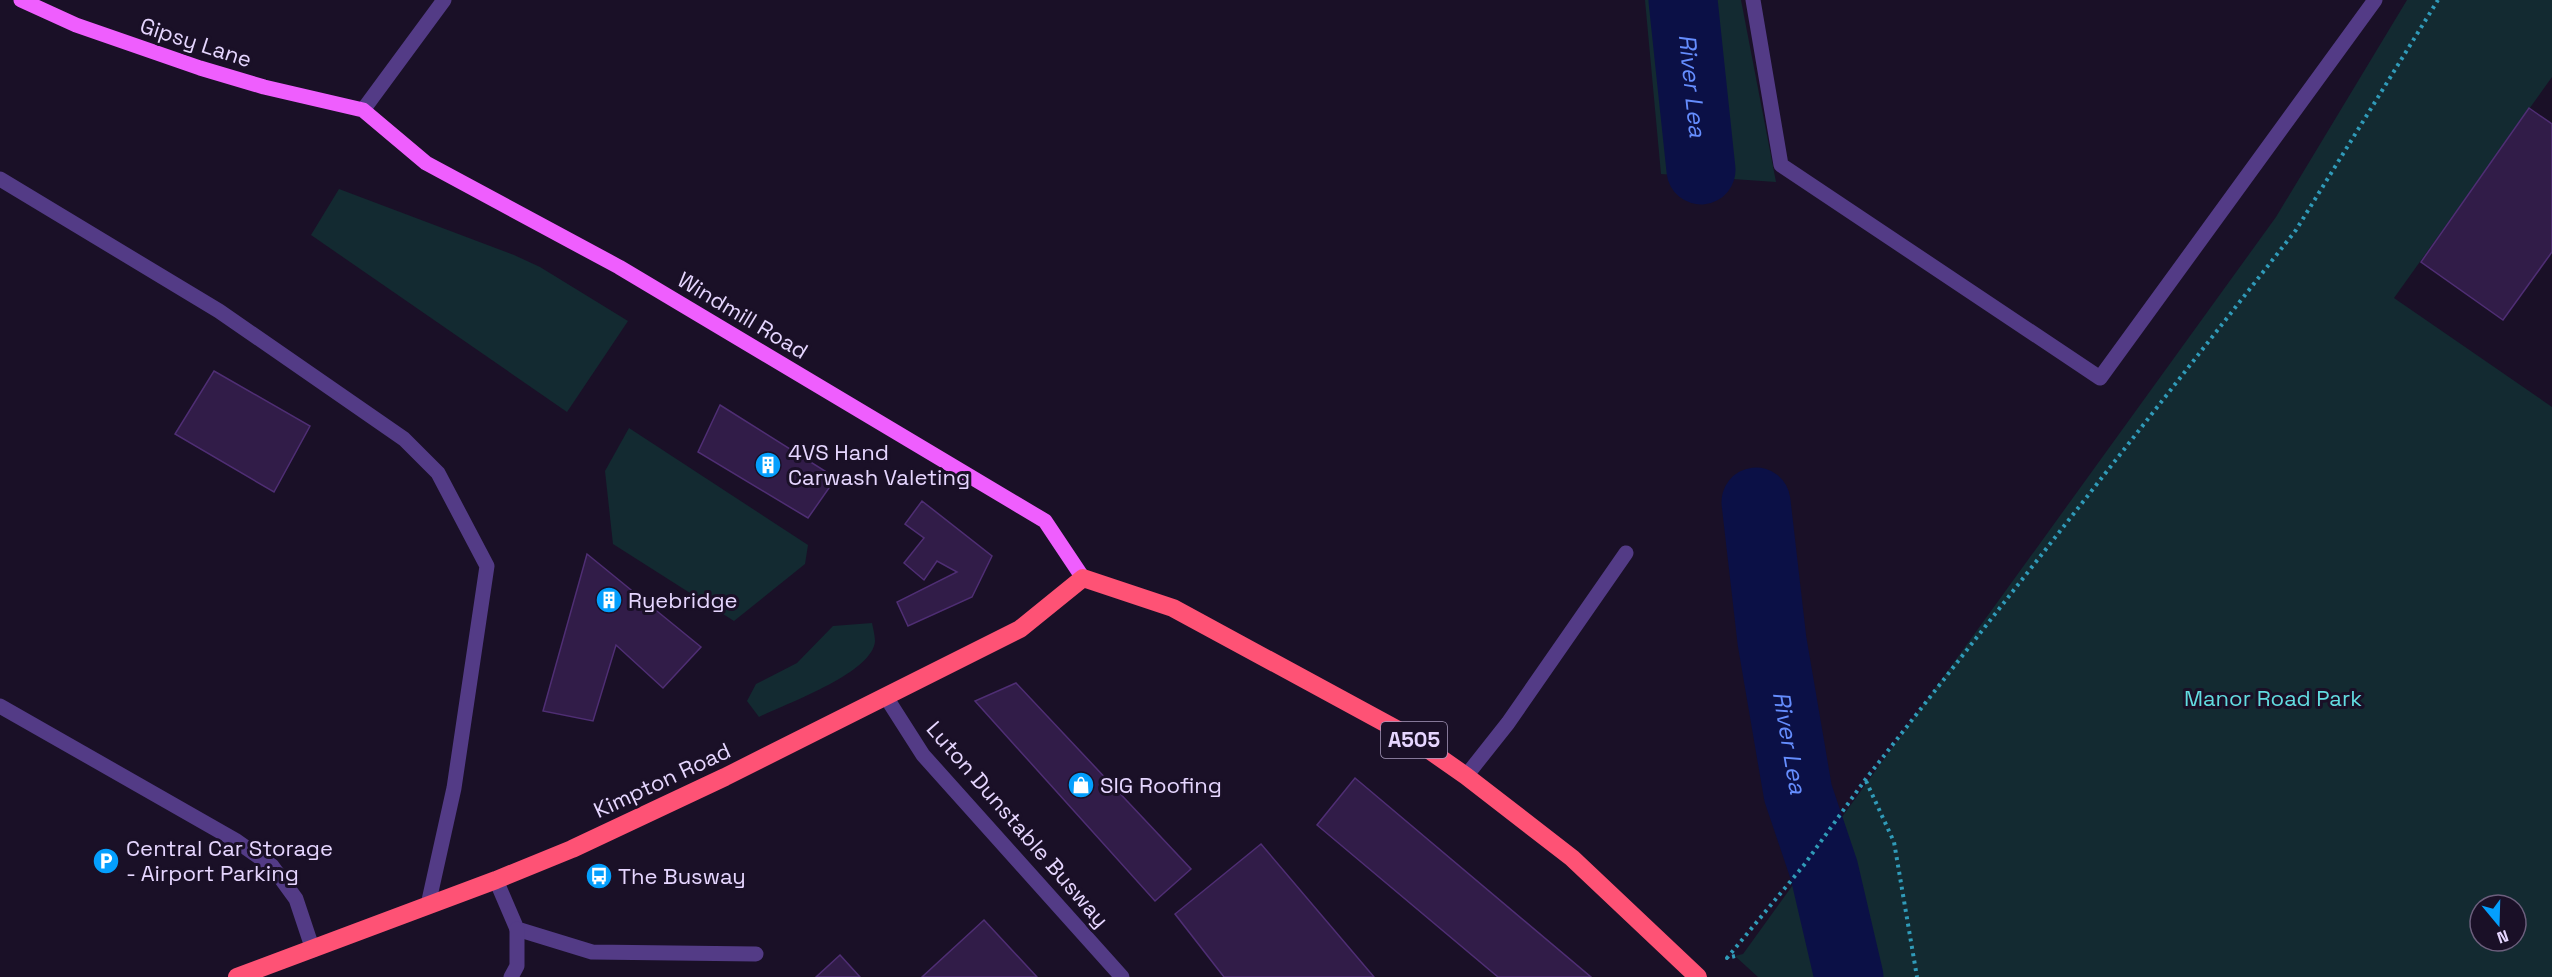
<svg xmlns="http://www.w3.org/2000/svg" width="2552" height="977" font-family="'Space Grotesk',sans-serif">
<rect width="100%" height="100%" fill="#1a1027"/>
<!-- green -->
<g fill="#132a31" fill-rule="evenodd">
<path d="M1645 0H1741L1776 182 1661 174Z"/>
<path d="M2407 0H2552V77L2394 298 2552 407V977H1758L1735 956 1743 954 2276 217ZM2480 905H2516V941H2480Z"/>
<path d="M339 189 514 255 540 267 628 321 567 412 311 235Z"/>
<path d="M629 428 808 545 805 564 734 621 613 544 605 471Z"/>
<path d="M872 623C873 628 875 636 875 641 873 673 785 704 759 717L747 701 756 684 797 663 833 626Z"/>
</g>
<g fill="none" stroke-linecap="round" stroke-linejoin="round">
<!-- river -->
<g stroke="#0b1046" stroke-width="69">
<path id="s1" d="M1683 0 1701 170"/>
<path id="s2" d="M1756 502 1772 641 1798 793 1824 870 1849 977"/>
</g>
</g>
<!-- building -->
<g fill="#311c48" stroke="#4f2e74" stroke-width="1.5">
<path d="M2529 108 2552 124V252L2503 320 2421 262Z"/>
<path d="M214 371 310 426 274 492 175 434Z"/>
<path d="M720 405 836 478 808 518 698 452Z"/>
<path d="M922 501 992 556 972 597 908 626 897 602 957 572 937 561 924 580 904 563 924 538 905 524Z"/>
<path d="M587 554 701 647 663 688 616 645 593 721 543 711Z"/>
<path d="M1016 683 1191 869 1155 901 975 701Z"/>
<path d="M1355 778 1591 977H1498L1317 825Z"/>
<path d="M1261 844 1374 977H1224L1175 914Z"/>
<path d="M984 920 1037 977H922Z"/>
<path d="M840 955 860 977H816Z"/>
</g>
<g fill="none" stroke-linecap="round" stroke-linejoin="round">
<!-- path -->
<g stroke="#309bb9" stroke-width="4" stroke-dasharray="3 4.5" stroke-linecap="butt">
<path d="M1866 781 1894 842 1917 977"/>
<path d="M1735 956 1727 958 1804 865 1865 780 2296 230 2438 0"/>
</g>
<!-- minor -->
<g stroke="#533b86" stroke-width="15">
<path d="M1753 0 1781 165 2100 378 2375 0"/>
<path d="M363 110 444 0"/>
<path d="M0 179 219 311 404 439 438 473 487 566 454 788 428 905"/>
<path d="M886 697 923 755 1122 977"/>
<path d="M0 706 235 840 272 866 296 899 313 950"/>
<path d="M1466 776 1508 723 1626 553"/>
<path d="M496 880 517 929 592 952 756 954"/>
<path d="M511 977 517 966V929"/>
</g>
<!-- major -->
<path stroke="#ef5efe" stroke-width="15" d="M21 0 76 25 200 68 264 87 363 110 426 163 619 267 1045 521 1083 578"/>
<!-- highway -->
<path stroke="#fe5275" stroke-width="18" d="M237 977 496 880 572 849 725 777 1020 629 1083 578 1173 608 1409 736 1466 776 1572 858 1698 977"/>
</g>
<!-- icons -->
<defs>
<symbol id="building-disc" viewBox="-11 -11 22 22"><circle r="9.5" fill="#049ffd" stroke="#1a1027"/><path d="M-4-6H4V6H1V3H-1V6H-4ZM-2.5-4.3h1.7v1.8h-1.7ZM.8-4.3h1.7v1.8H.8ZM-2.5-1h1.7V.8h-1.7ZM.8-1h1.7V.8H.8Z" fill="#fff"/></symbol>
<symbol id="shop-disc" viewBox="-11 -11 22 22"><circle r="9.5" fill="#049ffd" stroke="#1a1027"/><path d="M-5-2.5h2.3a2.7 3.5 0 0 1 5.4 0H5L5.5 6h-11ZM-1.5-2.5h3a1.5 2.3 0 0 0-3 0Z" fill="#fff"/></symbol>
<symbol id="parking-disc" viewBox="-11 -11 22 22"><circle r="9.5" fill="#049ffd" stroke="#1a1027"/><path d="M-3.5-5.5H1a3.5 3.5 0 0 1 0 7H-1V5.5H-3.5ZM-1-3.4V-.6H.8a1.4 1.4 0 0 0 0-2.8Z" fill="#fff"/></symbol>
<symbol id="bus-disc" viewBox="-11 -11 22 22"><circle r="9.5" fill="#049ffd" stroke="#1a1027"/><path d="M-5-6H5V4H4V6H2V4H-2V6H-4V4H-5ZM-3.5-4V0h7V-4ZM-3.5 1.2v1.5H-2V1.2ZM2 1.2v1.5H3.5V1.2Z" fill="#fff"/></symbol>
</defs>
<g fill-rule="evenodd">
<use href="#building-disc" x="753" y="450" width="30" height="30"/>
<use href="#building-disc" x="594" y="585" width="30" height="30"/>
<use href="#shop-disc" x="1066" y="770" width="30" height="30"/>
<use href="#parking-disc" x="91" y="846" width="30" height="30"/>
<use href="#bus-disc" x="584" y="861" width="30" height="30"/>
</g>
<g text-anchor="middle" stroke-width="6" stroke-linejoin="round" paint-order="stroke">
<!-- shield labels -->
<rect fill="#1a1027" stroke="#a99bbe" stroke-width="1.5" x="1381" y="722" width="66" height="36" rx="4.5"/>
<g font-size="21" font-weight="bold" fill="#e6d6ff">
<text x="1414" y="747">A505</text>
</g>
<!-- street labels -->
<g font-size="22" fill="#e6d6ff" stroke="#1a1027">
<text transform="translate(196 42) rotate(18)" y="8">Gipsy Lane</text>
<text transform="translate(743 315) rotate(31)" y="8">Windmill Road</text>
<text transform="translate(662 780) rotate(-25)" y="8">Kimpton Road</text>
<text transform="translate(1018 824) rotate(49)" y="8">Luton Dunstable Busway</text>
</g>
<!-- poi labels -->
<g font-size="22" fill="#e6d6ff" stroke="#1a1027" text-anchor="start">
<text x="788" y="460">4VS Hand<tspan x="788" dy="25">Carwash Valeting</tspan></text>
<text x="628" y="608">Ryebridge</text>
<text x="1100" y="793">SIG Roofing</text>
<text x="126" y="856">Central Car Storage<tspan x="126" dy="25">- Airport Parking</tspan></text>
<text x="618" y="884">The Busway</text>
</g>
<!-- park labels -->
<g font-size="22" fill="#62dce0" stroke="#1a1027">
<text x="2273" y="706">Manor Road Park</text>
</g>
<!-- water labels -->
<g font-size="24" font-style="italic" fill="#658dfe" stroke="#1a1027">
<text dy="8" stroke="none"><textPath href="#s1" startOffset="86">River Lea</textPath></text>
<text dy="8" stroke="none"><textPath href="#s2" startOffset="243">River Lea</textPath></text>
</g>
</g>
<!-- north arrow -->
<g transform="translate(2498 923) rotate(161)"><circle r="28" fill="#1a1027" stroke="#6c5f7d" stroke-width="1.5"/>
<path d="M0-4.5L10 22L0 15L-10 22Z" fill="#049ffd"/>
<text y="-9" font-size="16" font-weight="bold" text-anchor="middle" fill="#e6d6ff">N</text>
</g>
</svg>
